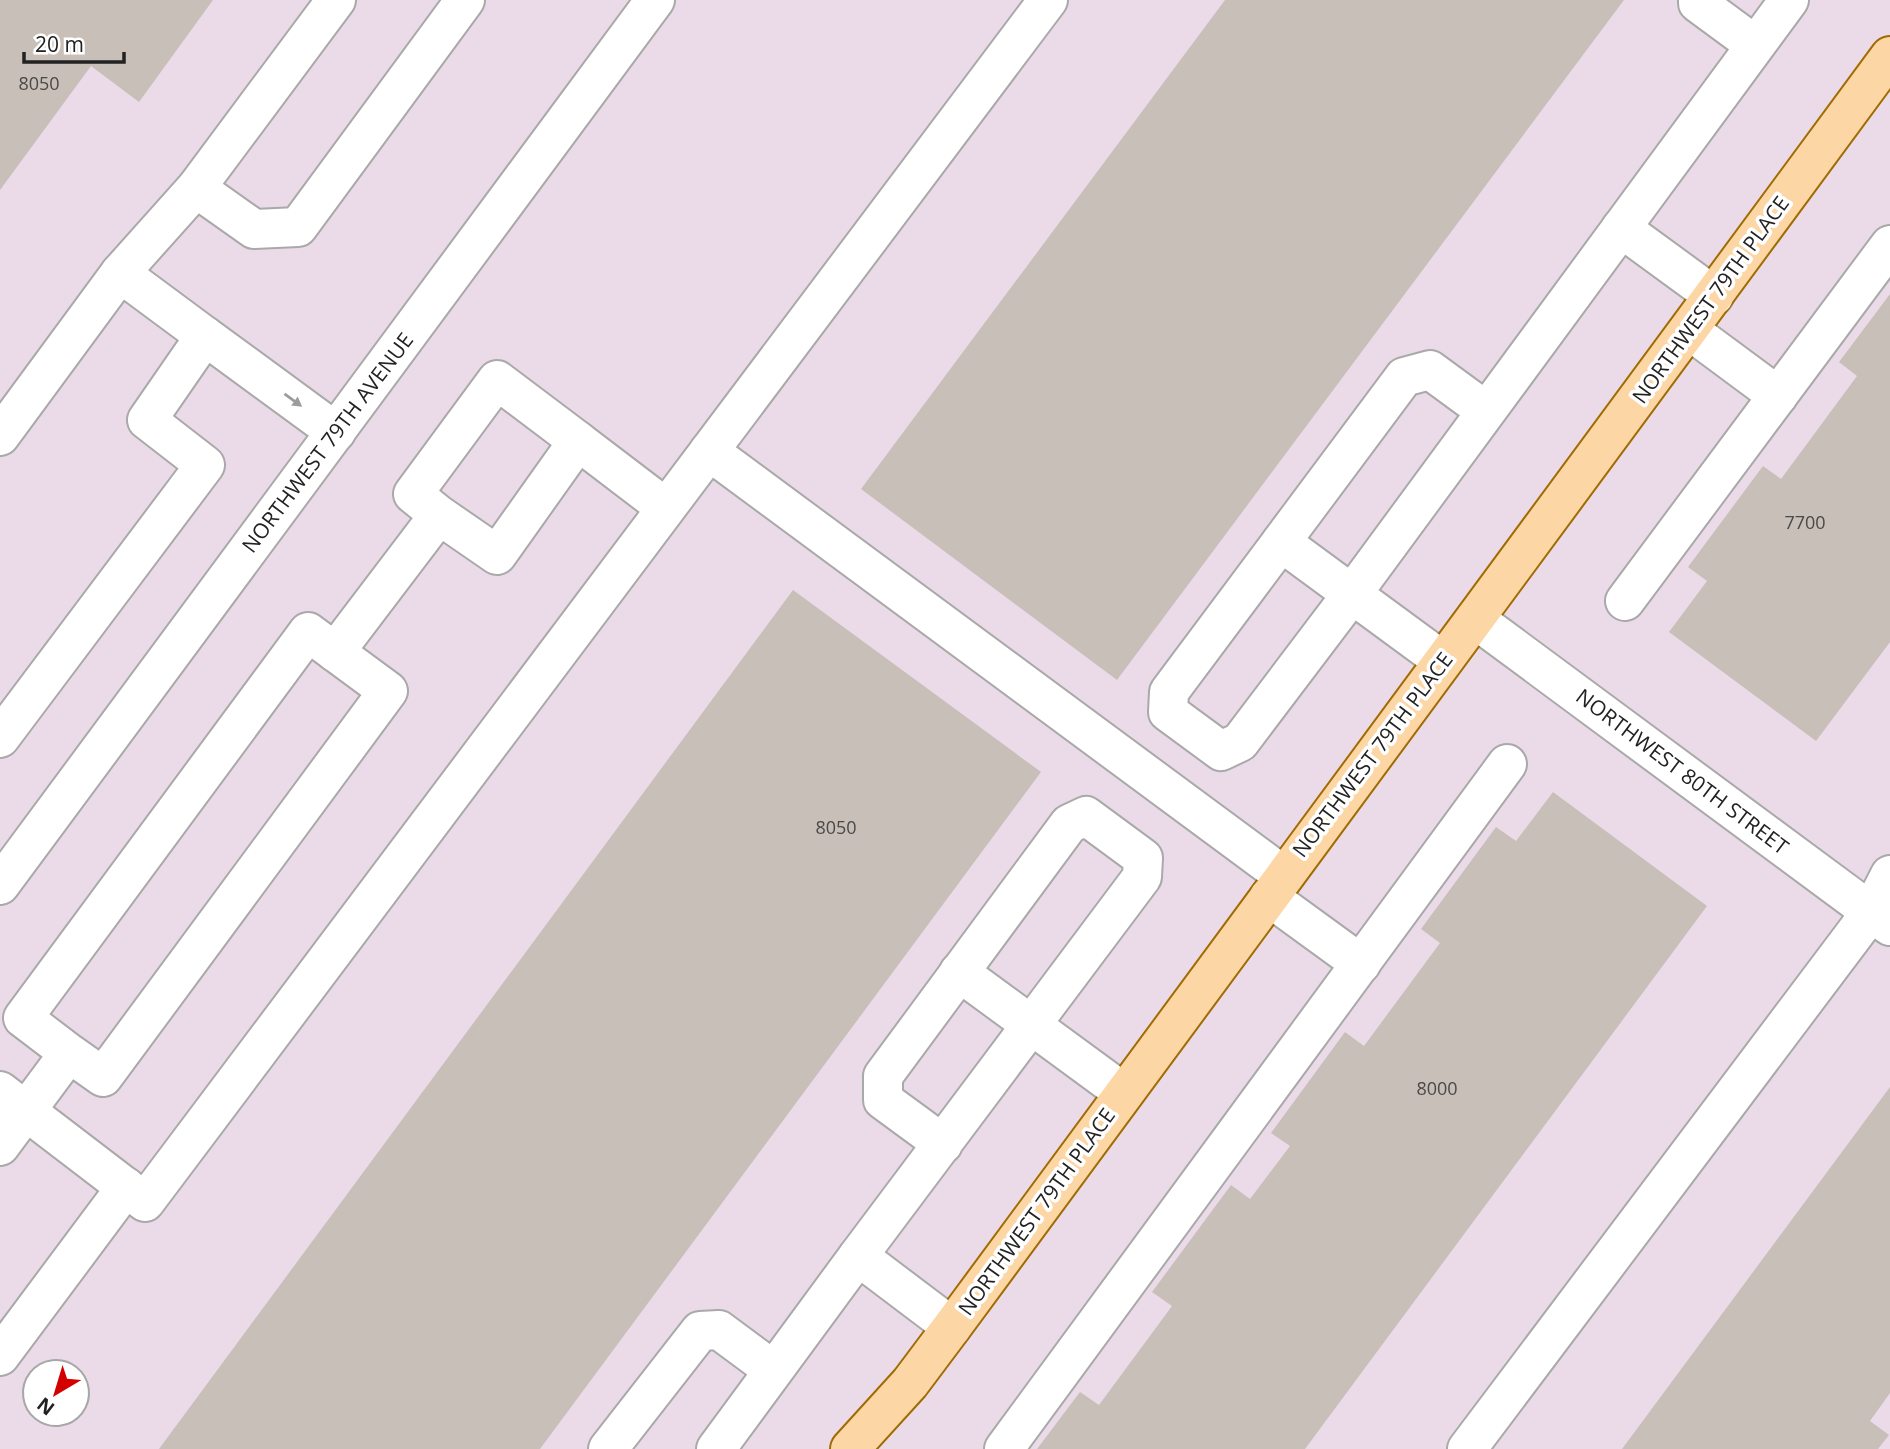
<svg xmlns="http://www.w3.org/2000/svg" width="1890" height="1449" font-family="'Open Sans',sans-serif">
<rect width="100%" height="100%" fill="#f2efe9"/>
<!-- industrial -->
<path fill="#ebdbe8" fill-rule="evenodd" d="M0 0H1890V1449H0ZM35 1372H77V1414H35Z"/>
<!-- building -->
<g fill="#c7bfb8">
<path d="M0 0H213L139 102 91 66 0 190Z"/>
<path d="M1225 0H1624L1117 680 861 489Z"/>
<path d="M1890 294V642L1816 741 1669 632 1707 581 1688 567 1763 466 1781 479 1857 376 1839 362Z"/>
<path d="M793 590 1041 772 540 1449H159Z"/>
<path d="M1553 792 1707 906 1305 1449H1037L1080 1392 1099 1405 1172 1306 1152 1292 1231 1185 1250 1199 1290 1146 1271 1133 1345 1032 1364 1046 1440 943 1421 929 1496 827 1516 841Z"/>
<path d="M1890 1087V1393L1870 1421 1889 1435 1878 1449H1622Z"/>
</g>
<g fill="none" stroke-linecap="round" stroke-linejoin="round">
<defs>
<g id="minor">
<path d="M336 0 196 188 254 229 298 227 465 0"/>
<path d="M1698 0V3L1755 45"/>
<path d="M1621 228 1714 296"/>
<path d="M120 273 196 188"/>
<path d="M1689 330 1778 396"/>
<path d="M0 436 120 273 205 336"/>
<path d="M578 441 666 508"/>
<path d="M709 451 1284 876"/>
<path d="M1281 542 1404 377 1430 370 1486 411"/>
<path d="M1625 601 1890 245"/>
<path d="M1475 619 1890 926"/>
<path d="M335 652 439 515 413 494 497 380 578 441 497 555 439 515"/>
<path d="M1443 661C1389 621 1335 582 1281 542L1169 692 1168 712 1221 751 1240 742 1352 594 1789 0"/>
<path d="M0 738 205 465 147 420 205 336 336 432"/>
<path d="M0 885 655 0"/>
<path d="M1269 897 1361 964"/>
<path d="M959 972 1124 1093"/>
<path d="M0 1091 145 1202 1048 0"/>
<path d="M0 1146 69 1053 103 1077 388 691 308 632 23 1018 69 1053"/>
<path d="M858 1256 1142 877 1143 858 1086 816 1069 824 883 1076V1100L943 1144"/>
<path d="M0 1356 126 1187"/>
<path d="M608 1449 700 1331 719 1330 773 1370"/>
<path d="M716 1449 858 1256 952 1327"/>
<path d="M1004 1449 1507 764"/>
<path d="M1467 1449 1871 912 1890 875"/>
</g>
<path id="major" d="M850 1449 910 1383 952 1327 1890 56"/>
</defs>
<!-- minor casing -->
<use href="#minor" stroke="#a9a9a9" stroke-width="42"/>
<!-- major casing -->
<use href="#major" stroke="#a06b00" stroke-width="42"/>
<!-- minor -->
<use href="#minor" stroke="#fff" stroke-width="38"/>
<!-- major -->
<use href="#major" stroke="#fcd6a4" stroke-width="38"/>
</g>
<!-- one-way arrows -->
<defs><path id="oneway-solid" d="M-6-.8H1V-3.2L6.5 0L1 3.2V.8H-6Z" transform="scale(1.75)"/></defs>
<use fill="#9c9c9c" href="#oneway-solid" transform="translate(293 400) rotate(36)"/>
<g text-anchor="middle" stroke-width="7" stroke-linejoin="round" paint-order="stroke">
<!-- number labels -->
<g font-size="18" fill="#4b4948">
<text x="39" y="90">8050</text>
<text x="1805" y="529">7700</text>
<text x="836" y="834">8050</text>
<text x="1437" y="1095">8000</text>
</g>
<!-- street labels -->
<g font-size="21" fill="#222" stroke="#fff">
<text transform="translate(1711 300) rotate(-54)" y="7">NORTHWEST 79TH PLACE</text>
<text transform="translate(328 443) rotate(-53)" y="7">NORTHWEST 79TH AVENUE</text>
<text transform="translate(1373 755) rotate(-53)" y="7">NORTHWEST 79TH PLACE</text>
<text transform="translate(1682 772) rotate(37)" y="7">NORTHWEST 80TH STREET</text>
<text transform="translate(1037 1212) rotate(-54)" y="7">NORTHWEST 79TH PLACE</text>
</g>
</g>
<!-- north arrow -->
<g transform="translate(56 1393) rotate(218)"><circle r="33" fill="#ffffff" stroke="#a7a7a7" stroke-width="2"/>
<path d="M0-5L12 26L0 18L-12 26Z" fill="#d40000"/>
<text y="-10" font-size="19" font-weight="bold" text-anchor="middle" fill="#222222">N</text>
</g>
<!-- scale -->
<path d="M24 52v10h100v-10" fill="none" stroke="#222222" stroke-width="3.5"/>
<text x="35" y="52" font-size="21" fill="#222222" stroke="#ffffff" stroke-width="5" paint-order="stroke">20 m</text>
</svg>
